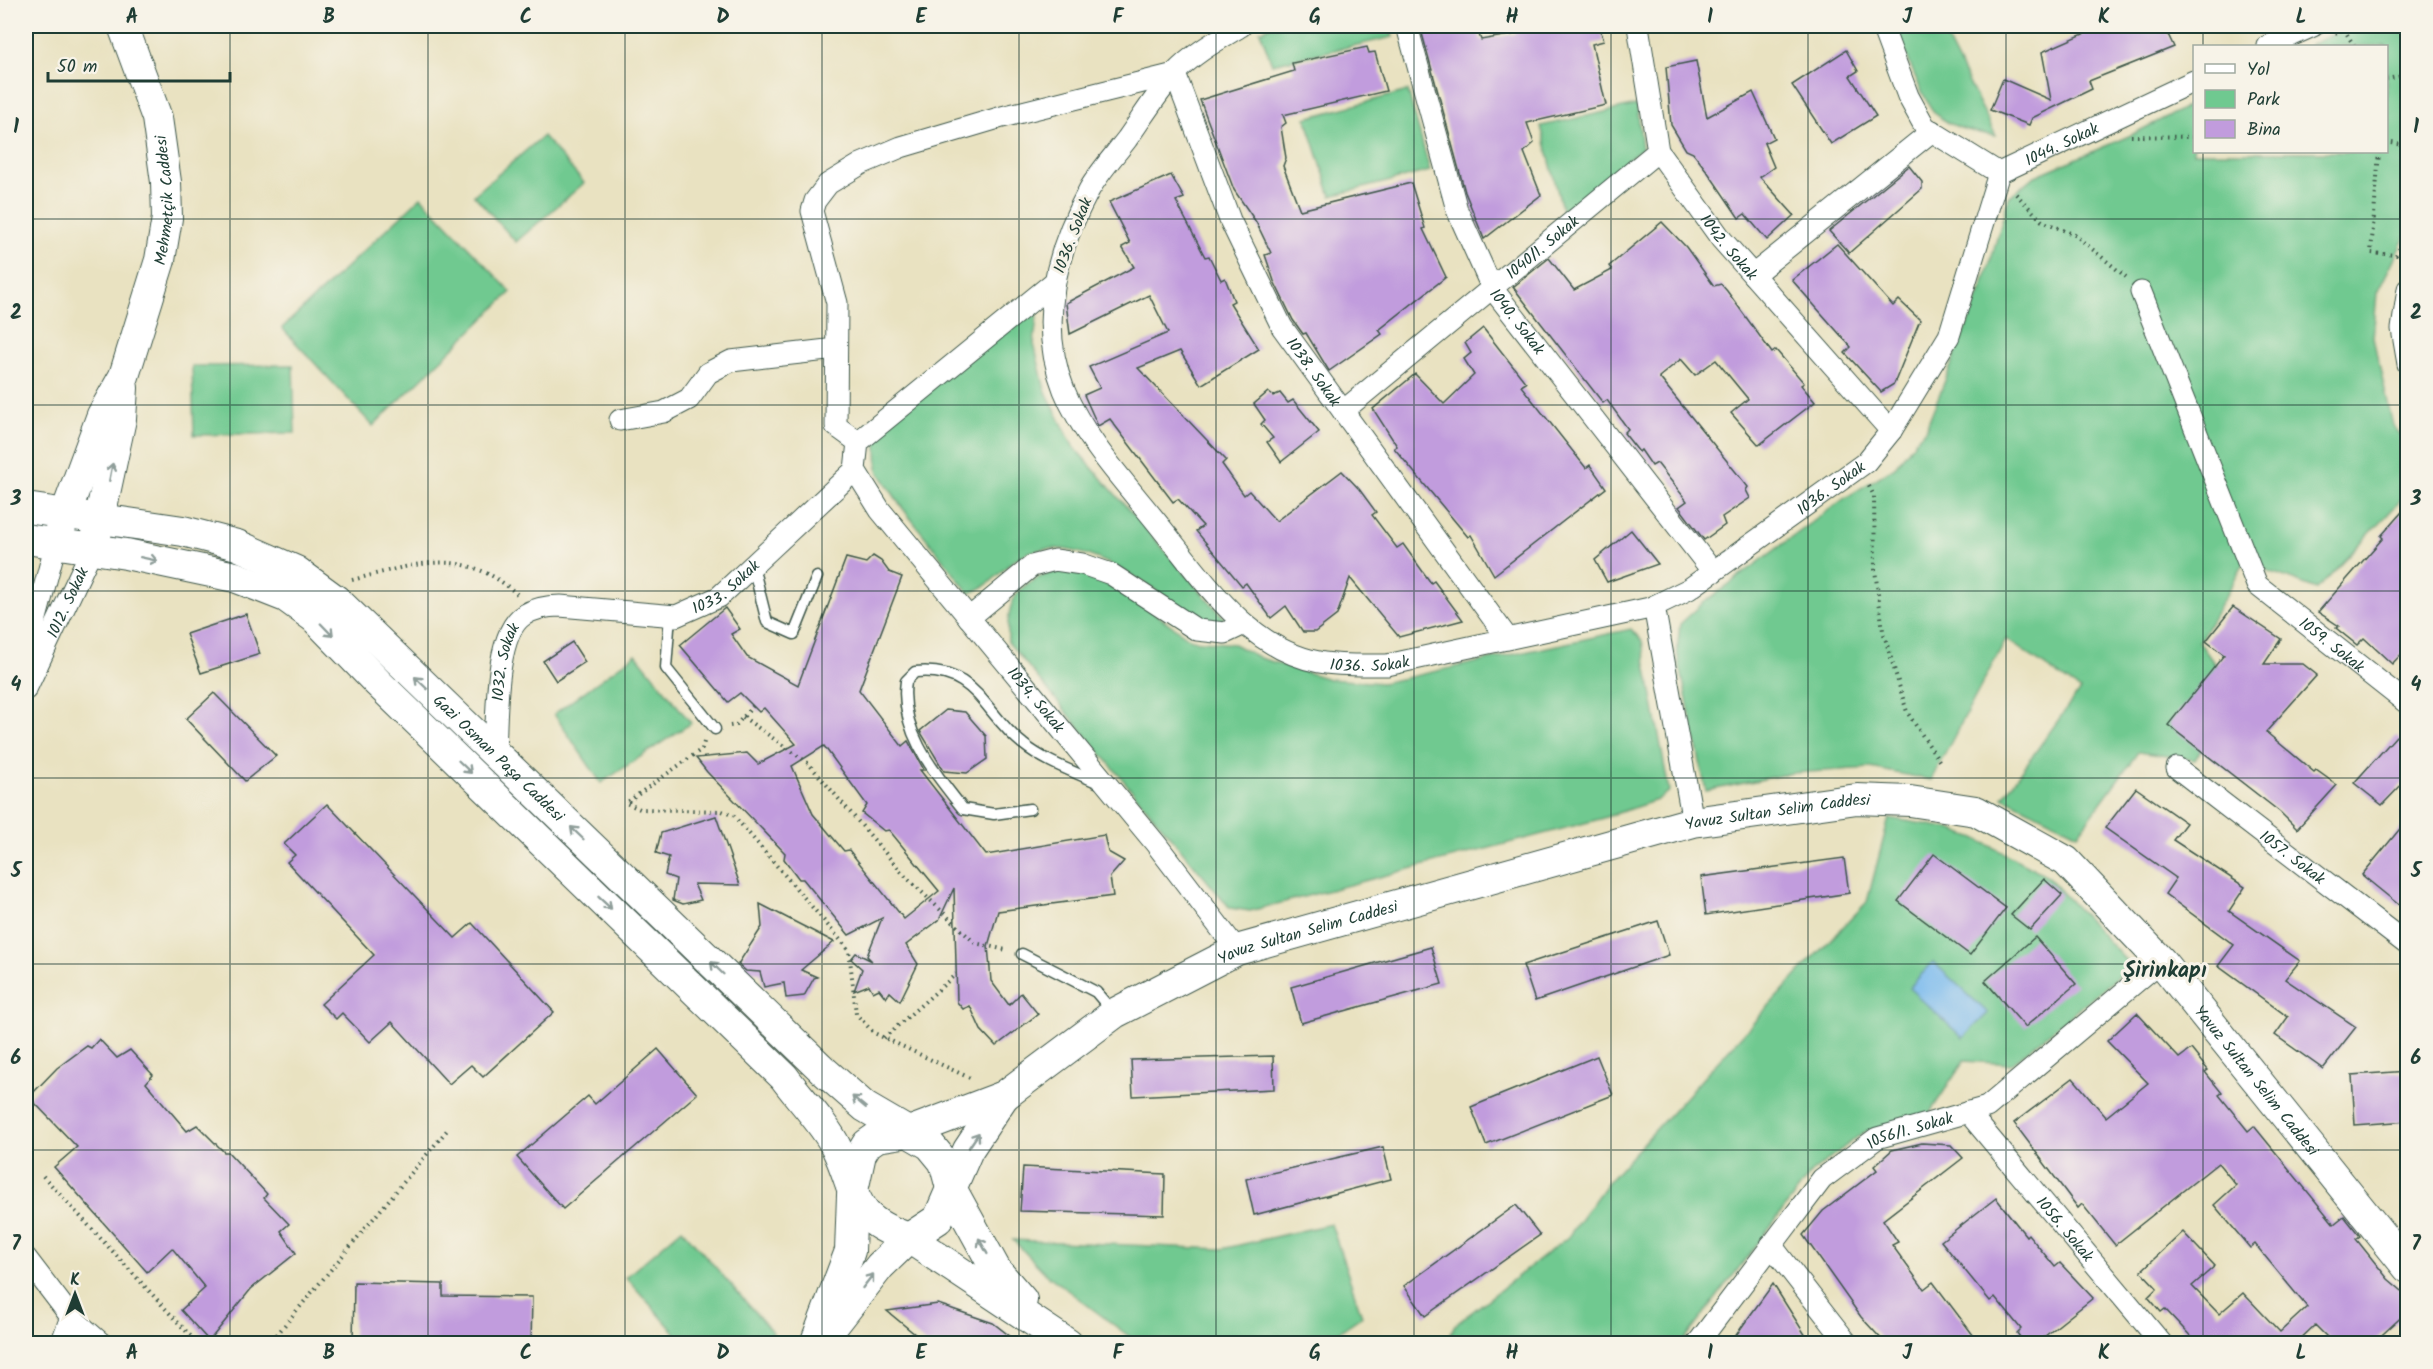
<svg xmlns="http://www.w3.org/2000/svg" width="2433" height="1369" font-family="Kalam,sans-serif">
<rect width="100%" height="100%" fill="#f7f3e8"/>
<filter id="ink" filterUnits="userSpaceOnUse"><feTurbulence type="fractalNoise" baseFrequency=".0167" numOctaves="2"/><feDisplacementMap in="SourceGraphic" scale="12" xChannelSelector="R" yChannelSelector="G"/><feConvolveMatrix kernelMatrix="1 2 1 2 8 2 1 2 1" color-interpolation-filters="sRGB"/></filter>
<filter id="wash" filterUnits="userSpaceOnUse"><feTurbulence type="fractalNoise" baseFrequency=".008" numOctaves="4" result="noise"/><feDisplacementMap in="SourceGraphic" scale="24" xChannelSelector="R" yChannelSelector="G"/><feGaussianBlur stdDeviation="1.35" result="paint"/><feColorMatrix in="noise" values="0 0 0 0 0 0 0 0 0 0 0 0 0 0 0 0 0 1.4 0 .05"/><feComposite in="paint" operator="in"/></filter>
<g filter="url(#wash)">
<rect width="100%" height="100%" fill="#e9e2c1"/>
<!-- green -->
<g fill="#6fc990" stroke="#478362" stroke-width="1.5">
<path d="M1271 26H1390L1393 37 1272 64 1260 31Z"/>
<path d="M1896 26H1940L1996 136C1975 132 1952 129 1936 114 1923 102 1902 44 1896 26Z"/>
<path d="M2350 26H2407V233L2377 293 2373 338 2393 426 2407 441V494L2317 589 2245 562 2199 642 2235 692 2195 760 2138 752 2078 834 2003 797 2080 690 2006 639 1931 780 1871 768 1792 773 1706 791 1677 652 1680 624 1702 604 1845 498 1895 467 1926 428 1984 283 2009 197 2033 177 2129 136 2194 103V152H2386V46H2308Z"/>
<path d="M1408 91 1430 171 1331 196 1306 118Z"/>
<path d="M1637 105 1642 148 1563 213 1541 126Z"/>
<path d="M543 136 584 183 516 242 474 195Z"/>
<path d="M421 197 511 292 373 426 282 328Z"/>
<path d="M1038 307 1034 344 1045 390 1073 446 1225 619 1203 624C1161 593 1075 526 1021 556 1000 568 994 586 969 593L901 506 878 471 876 428Z"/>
<path d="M293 365 295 433 194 435 192 366Z"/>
<path d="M1055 572 1082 573 1126 593 1192 640 1234 644 1260 658 1329 679 1382 683 1631 629 1642 641 1669 791 1657 800 1600 819 1250 911 1230 908 1008 642C1006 602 1014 583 1055 572Z"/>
<path d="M636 654 691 723 601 783 554 714Z"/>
<path d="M1889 818 1947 828 1975 838 2046 875 2131 966 2011 1064 1964 1061 1927 1117 1864 1132 1811 1173 1682 1343 1447 1344 1454 1326 1568 1237 1607 1183 1808 963 1867 902Z"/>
<path d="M1331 1224 1362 1316 1323 1343H1138L1046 1274 1013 1240 1222 1249Z"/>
<path d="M682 1229 773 1333 761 1343H684L626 1277Z"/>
</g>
<!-- water -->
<path fill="#79baee" stroke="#4c7c91" stroke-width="1.5" d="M1933 962 1988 1013 1963 1038 1909 988Z"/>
<g id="blocks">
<!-- building -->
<g fill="#c19cdd" fill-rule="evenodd">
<path d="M1420 26H1476L1481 40 1516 34 1515 31 1520 30 1519 26H1599L1604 41 1592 44 1606 105 1527 123 1534 143 1524 152 1541 195 1484 239 1465 192Z"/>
<path d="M2085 26H2164L2174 47 2089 81 2092 89 2032 118 2029 125 1990 110 2003 79 2051 100 2042 52 2088 32Z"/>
<path d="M1367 47 1369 53 1375 52 1386 91 1283 115 1286 123 1281 127 1286 158 1283 166 1300 210 1411 183 1425 228 1423 229 1446 277 1379 330 1382 334 1329 371 1306 333 1303 334 1293 320 1274 281 1265 255 1271 253 1256 222 1234 190 1200 100 1294 71 1292 63Z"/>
<path d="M1846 50 1858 71 1850 76 1876 116 1831 144 1792 85Z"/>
<path d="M1696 61 1707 117 1753 92 1774 138 1764 143 1774 167 1760 177 1794 215 1767 240 1745 214 1739 218 1707 171 1693 153 1686 150 1671 125 1666 67Z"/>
<path d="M1909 166 1922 182V189L1849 253 1829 231Z"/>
<path d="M1171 175 1184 198 1176 201 1205 257 1209 256 1221 280 1225 278 1234 301 1230 303 1259 349 1201 385 1180 351 1138 368 1226 460 1222 464 1244 495 1249 491 1276 521 1342 471 1359 489 1376 512 1372 515 1397 548 1403 544 1431 583 1434 581 1463 620 1399 637 1350 578 1337 615 1315 632H1303L1286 606 1271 618 1246 583 1242 586 1196 531 1203 526 1178 499 1173 502 1110 419 1098 426 1084 395 1100 388 1089 367 1168 333 1149 295 1070 334 1066 303 1134 267 1122 247 1130 243 1109 202Z"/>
<path d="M1662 222 1686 247 1714 286 1721 284 1727 291 1772 353 1776 350 1804 383 1801 385 1815 402 1759 445 1731 413 1748 399 1716 360 1695 375 1681 359 1659 377 1748 487 1746 490 1750 498 1722 517 1725 525 1704 540 1679 507 1687 501 1657 463 1652 466 1641 450 1639 452 1624 433 1628 429 1607 400 1603 403 1513 287 1549 258 1574 290 1612 270 1609 266Z"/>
<path d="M1837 244 1893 306 1899 300 1920 320 1894 384 1881 392 1845 353 1851 347 1792 280Z"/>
<path d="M1483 328 1526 383 1521 386 1586 468 1590 465 1606 488 1494 575 1471 535 1468 537 1394 448 1397 446 1373 409 1415 374 1444 404 1474 375 1464 359 1471 353 1465 343Z"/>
<path d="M1268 392 1273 396 1280 393 1288 403 1293 400 1319 432 1281 462 1267 442 1273 438 1261 424 1265 420 1254 404Z"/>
<path d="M2408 505V647L2392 664 2364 638 2357 645 2336 628 2339 626 2318 612 2383 538 2381 536Z"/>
<path d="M1631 530 1658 564 1607 582 1595 560Z"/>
<path d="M873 556 881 561 889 572 902 577 859 690 902 746 908 741 924 770H920L986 855 1104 835 1108 852 1124 861 1110 877 1113 896 998 911 988 946 991 981 1009 1005 1021 993 1038 1014 996 1046 981 1030 970 1006 963 1009 957 1002 954 888 939 920 906 945 918 964 900 1001 890 992 886 998 879 989 873 992 869 985 854 991 862 969 851 959 856 953 872 961 867 956 882 918 849 935 803 879H799L784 859 785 853 707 772 696 758 747 753 758 764 796 744 764 708 759 712 740 693 728 702 680 645 725 608 740 629 731 634 747 657 798 685 846 558 866 563ZM824 746 867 805 862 813 884 831 889 830 939 891 904 919 849 850 844 851 813 814 792 766Z"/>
<path d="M2233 607 2281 639 2264 664H2303L2317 675 2266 732 2314 772 2316 770 2337 785 2297 829 2280 812 2168 725 2224 655 2206 641Z"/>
<path d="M246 614 260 654 201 673 186 634Z"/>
<path d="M572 642 585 662 556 681 543 661Z"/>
<path d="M214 693 276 756 245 781 186 719Z"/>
<path d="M946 710 965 712 986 736 987 759 967 773 944 771 920 731Z"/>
<path d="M2396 736 2408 746V778L2382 805 2354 783Z"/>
<path d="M2136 788 2186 823 2173 840 2245 887 2229 911 2300 961 2285 979 2356 1027 2323 1069 2275 1035 2288 1017 2218 966 2234 945 2165 894 2176 878 2105 828Z"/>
<path d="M327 804 455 938 472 923 554 1012 483 1077 471 1065 449 1084 392 1022 370 1042 342 1013 336 1019 321 1004 374 955 287 862 295 855 284 844Z"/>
<path d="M716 816 740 885 694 884 701 900 683 904 673 900 676 879 665 875 669 857 656 853 661 833Z"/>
<path d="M2408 819V894L2399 905 2362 875Z"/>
<path d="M1934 854 2006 908 1970 955 1898 901Z"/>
<path d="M1844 858 1849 893 1706 915 1701 877Z"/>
<path d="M2044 879 2062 895 2030 930 2011 915Z"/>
<path d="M760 904 834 942 801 970 817 977 814 978 804 996 786 998 784 983 764 987 760 972 746 971 738 964 762 927Z"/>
<path d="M1658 921 1669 955 1535 1001 1523 965Z"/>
<path d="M2035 937 2076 984 2025 1027 1985 981Z"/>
<path d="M1431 947 1442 984 1301 1023 1291 987Z"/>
<path d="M2137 1013 2179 1058 2191 1049 2208 1070 2205 1072 2222 1093 2219 1095 2248 1131 2254 1126 2334 1224 2344 1216 2360 1236 2356 1239 2388 1279 2408 1296V1311L2372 1344H2334L2315 1325 2295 1344H2198L2165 1309 2161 1312 2148 1297 2157 1288 2141 1271 2183 1232 2215 1266 2192 1286 2219 1314 2243 1293 2280 1332 2307 1307 2255 1244 2250 1248 2214 1205 2236 1185 2218 1163 2115 1245 2082 1204 2078 1208 2014 1123 2073 1078 2106 1117 2148 1083 2107 1041Z"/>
<path d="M99 1039 117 1058 130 1050 153 1075 146 1083 187 1131 197 1125 224 1152H228L267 1194 264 1198 289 1224 281 1231 296 1253 251 1289 209 1341 181 1310 205 1288 172 1248 147 1272 54 1167 77 1147 29 1097 57 1068 87 1046 91 1048Z"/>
<path d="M658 1049 697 1094 563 1209 517 1157 588 1096 595 1104Z"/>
<path d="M1273 1056 1274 1089 1133 1096 1131 1060Z"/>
<path d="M1597 1056 1613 1095 1486 1145 1471 1107Z"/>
<path d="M2408 1071V1121L2355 1125 2352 1075Z"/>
<path d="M1922 1143 1951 1145 1963 1158 1883 1220 1898 1242 1892 1245 1924 1289 1933 1282 1980 1344H1886L1861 1317 1803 1235 1823 1211 1877 1170 1874 1166 1892 1150Z"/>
<path d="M1383 1147 1391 1179 1254 1215 1246 1179Z"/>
<path d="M1023 1167 1165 1174 1164 1215 1020 1211Z"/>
<path d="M1996 1198 2026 1236 2028 1234 2055 1267 2060 1263 2093 1298 2035 1344H2025L2017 1333 2021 1329 1995 1297 1990 1301 1941 1241Z"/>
<path d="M1516 1205 1540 1235 1425 1316 1404 1286Z"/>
<path d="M354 1282 443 1284V1296L532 1297 531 1344H353Z"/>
<path d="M1773 1284 1811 1344H1730L1746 1321Z"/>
<path d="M938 1304 993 1323 1020 1344H927L887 1311Z"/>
</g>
</g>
</g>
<g filter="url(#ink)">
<use href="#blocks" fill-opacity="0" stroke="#3d5649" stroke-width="1.5"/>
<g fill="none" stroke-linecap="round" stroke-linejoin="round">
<defs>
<g id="service">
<path d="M753 566 767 622 794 634 817 577"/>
<path d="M670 615 666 668 715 729"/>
<path d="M1030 809 994 814 963 809C934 772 899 731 906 681L915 672C977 666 983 713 1023 744 1045 762 1075 772 1101 784"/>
<path d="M1022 954 1096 992 1112 1011"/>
</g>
<g id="minor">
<path id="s1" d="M1241 26C1218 40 1194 53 1175 73 1157 93 1142 118 1127 139 1114 156 1099 172 1089 190 1056 251 1037 323 1064 390 1085 442 1132 490 1166 534 1207 585 1250 649 1319 662 1341 666 1364 665 1387 665L1650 608 1689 589 1866 462 1891 431 1949 336 1999 173"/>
<path id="s2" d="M1407 26 1457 210 1492 288 1713 572"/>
<path id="s3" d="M1638 26 1658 151 1722 240 1891 431"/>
<path d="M1882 26 1908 96 1925 127 1999 173"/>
<path d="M2268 46 2313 26"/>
<path id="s4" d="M1175 74 1230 220 1282 327 1508 639"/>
<path id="s5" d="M1999 173 2194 81"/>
<path d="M1753 275 1932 131"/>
<path d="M2408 289 2402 329 2408 364"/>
<path id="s6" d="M2141 292 2257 585 2408 704"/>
<path id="s7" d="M1343 411 1658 151"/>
<path d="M620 420 664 412 689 399 708 373 731 361 836 349"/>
<path d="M858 442 836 426 837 303 812 211 815 201 828 184 861 164 901 147 1002 117 1175 74"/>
<path id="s8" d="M858 442 855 470 880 510 1156 844 1237 950"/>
<path d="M858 442 1053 283"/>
<path d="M1654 606 1693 822"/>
<path d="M969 618 1032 566 1055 560 1082 564 1111 574 1197 630 1225 633 1244 624"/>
<path d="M26 656 56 543"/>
<path id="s9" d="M26 689 92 549"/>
<path id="s10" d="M495 754C497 720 494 633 524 615 535 608 548 606 560 606L676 616 719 597 855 470"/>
<path id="s11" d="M2177 768 2408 945"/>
<path id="s12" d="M1968 1112 2162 1344"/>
<path d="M1771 1245 1848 1344"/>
<path d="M26 1258 71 1317 102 1344"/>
<path d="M61 1344 71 1317"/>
<path id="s13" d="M1697 1344 1822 1179 1877 1138 1987 1107 2161 961"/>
</g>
<g id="secondary">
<path id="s14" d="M26 508 183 531 237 545 296 571 337 601 824 1071 865 1107 930 1145 944 1162 951 1188 996 1270 1022 1300"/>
<path id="s15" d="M60 529 102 415 124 376 160 260 167 218 166 182 157 118 123 26"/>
<path d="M96 535 121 419 123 388"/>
<path d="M26 539 126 554 235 577 286 597 315 618 378 683 784 1077C799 1098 825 1124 836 1147 859 1195 848 1218 909 1238L1068 1344"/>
<path d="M830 1330 880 1266 909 1238 938 1219 968 1150 1004 1096"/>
<path id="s16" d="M815 1344 850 1251 852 1195 861 1154 867 1144 877 1137 909 1132 1004 1096 1115 1013 1237 950 1693 822 1857 799 1910 801 1976 811 2066 861 2161 961 2408 1268"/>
</g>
</defs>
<!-- service casing -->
<use href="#service" stroke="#3d5649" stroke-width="13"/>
<!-- minor casing -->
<use href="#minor" stroke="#3d5649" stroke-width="23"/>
<!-- secondary casing -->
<use href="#secondary" stroke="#3d5649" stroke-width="32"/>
<!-- path -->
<g stroke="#3d5649" stroke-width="4" stroke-dasharray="1.5 4.5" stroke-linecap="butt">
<path d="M2344 29 2354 46"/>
<path d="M2335 33 2350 26"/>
<path d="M2386 79 2408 75"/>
<path d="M2131 136 2194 137"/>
<path d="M2386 142 2408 146"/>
<path d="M2379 152 2371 253 2396 255 2408 233"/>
<path d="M2016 194 2042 221 2075 235 2126 277"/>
<path d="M1869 486 1874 496 1875 570 1883 631 1907 712 1940 762"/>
<path d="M352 580C417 564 461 545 517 594"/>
<path d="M743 717 808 763 905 876 975 943 1006 950"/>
<path d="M730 726 736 725 753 706"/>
<path d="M704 742 702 749 626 803 640 809 722 811 734 816 849 950 856 1014 874 1033 972 1079"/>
<path d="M884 1038 956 974"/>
<path d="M43 1176 198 1344"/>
<path d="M269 1344 448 1129"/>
</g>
<!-- service -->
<use href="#service" stroke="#fff" stroke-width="10"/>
<!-- minor -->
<use href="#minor" stroke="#fff" stroke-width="21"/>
<!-- secondary -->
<use href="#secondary" stroke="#fff" stroke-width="30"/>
</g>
<!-- one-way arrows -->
<defs><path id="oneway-shaft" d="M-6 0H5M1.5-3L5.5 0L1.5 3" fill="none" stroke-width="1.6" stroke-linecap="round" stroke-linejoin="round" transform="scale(1.5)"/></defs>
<g stroke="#8f9e9a">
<use href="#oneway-shaft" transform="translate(111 472) rotate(-79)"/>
<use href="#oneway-shaft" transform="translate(149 559) rotate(12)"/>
<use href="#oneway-shaft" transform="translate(327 630) rotate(46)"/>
<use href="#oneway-shaft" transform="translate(421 683) rotate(-136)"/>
<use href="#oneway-shaft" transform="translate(465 767) rotate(44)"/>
<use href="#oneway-shaft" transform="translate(577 833) rotate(-136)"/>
<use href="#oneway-shaft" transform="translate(605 903) rotate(43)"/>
<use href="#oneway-shaft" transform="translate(717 968) rotate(-136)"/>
<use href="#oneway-shaft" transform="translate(859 1102) rotate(-140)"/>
<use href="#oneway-shaft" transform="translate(974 1140) rotate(-56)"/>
<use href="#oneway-shaft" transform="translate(983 1246) rotate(-119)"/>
<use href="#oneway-shaft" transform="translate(868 1281) rotate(-52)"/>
</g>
</g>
<!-- grid -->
<path fill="none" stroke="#1f3d34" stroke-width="1.5" stroke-opacity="0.55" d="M230 26V1344M428 26V1344M625 26V1344M822 26V1344M1019 26V1344M1216 26V1344M1414 26V1344M1611 26V1344M1808 26V1344M2006 26V1344M2203 26V46M2203 152V1344M26 219H2408M26 405H2408M26 591H2408M26 778H2408M26 964H2408M26 1150H2408"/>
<g text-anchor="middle" stroke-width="6" stroke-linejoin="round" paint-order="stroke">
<!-- street labels -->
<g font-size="16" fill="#1f3d34" stroke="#f7f3e8">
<text dy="6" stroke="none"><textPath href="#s5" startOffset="69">1044. Sokak</textPath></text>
<text dy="6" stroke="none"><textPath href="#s15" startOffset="348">Mehmetçik Caddesi</textPath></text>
<text transform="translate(1072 235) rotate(-69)" y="6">1036. Sokak</text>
<text dy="6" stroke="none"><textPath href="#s7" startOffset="258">1040/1. Sokak</textPath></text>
<text dy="6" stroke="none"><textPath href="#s3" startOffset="246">1042. Sokak</textPath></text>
<text dy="6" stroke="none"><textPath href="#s2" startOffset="318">1040. Sokak</textPath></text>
<text dy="6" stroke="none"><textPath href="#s4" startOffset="330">1038. Sokak</textPath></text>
<text dy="6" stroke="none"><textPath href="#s1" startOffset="1371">1036. Sokak</textPath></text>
<text dy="6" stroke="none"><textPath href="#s10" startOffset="358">1033. Sokak</textPath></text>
<text dy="6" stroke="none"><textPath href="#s9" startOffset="96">1012. Sokak</textPath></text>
<text dy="6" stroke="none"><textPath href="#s6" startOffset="411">1059. Sokak</textPath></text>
<text dy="6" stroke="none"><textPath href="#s1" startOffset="867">1036. Sokak</textPath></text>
<text dy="6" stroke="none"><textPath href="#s10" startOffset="93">1032. Sokak</textPath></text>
<text dy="6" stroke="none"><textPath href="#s8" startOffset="321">1034. Sokak</textPath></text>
<text dy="6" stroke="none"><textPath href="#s14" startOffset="555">Gazi Osman Paşa Caddesi</textPath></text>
<text dy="6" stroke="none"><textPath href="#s16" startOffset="1190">Yavuz Sultan Selim Caddesi</textPath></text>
<text dy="6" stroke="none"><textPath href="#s11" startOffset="146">1057. Sokak</textPath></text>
<text dy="6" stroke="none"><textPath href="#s16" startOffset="704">Yavuz Sultan Selim Caddesi</textPath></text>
<text dy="6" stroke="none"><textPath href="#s16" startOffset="1784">Yavuz Sultan Selim Caddesi</textPath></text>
<text dy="6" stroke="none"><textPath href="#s13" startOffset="309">1056/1. Sokak</textPath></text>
<text dy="6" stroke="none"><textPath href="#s12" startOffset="152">1056. Sokak</textPath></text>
</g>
<!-- district labels -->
<g font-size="22" font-weight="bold" fill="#1f3d34" stroke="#f7f3e8">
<text x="2165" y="977">Şirinkapı</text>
</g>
</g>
<!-- margin -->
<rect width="2433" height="1369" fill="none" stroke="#f7f3e8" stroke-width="66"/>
<!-- legend -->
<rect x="2193" y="45" width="195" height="108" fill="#f7f3e8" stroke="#a1aaa0" stroke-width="1.5"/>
<rect x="2205" y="64" width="30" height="9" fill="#ffffff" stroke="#a1aaa0" stroke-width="1.5"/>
<text x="2247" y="75" font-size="18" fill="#1f3d34">Yol</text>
<rect x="2205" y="90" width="30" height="18" fill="#6fc990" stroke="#a1aaa0" stroke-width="1.5"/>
<text x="2247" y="105" font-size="18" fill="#1f3d34">Park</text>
<rect x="2205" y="120" width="30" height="18" fill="#c19cdd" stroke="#a1aaa0" stroke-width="1.5"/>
<text x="2247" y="135" font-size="18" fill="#1f3d34">Bina</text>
<!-- north arrow -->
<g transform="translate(75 1294)" stroke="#f7f3e8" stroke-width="4.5" paint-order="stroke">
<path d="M0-4.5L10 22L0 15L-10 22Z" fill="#1f3d34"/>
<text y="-9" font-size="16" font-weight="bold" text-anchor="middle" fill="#1f3d34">K</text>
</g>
<!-- scale -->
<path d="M48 72v9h182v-9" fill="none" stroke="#1f3d34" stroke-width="3"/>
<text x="57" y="72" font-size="18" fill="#1f3d34" stroke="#f7f3e8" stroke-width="4.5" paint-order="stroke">50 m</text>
<rect x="33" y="33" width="2367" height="1303" fill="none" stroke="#1f3d34" stroke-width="2"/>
<g font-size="20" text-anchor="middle" font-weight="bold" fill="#1f3d34">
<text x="132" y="23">A</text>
<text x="329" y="23">B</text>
<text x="526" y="23">C</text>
<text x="723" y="23">D</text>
<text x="921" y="23">E</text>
<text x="1118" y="23">F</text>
<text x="1315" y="23">G</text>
<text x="1512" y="23">H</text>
<text x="1710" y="23">I</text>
<text x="1907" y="23">J</text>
<text x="2104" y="23">K</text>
<text x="2301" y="23">L</text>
<text x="16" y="133">1</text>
<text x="2416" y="133">1</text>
<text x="16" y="319">2</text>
<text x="2416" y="319">2</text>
<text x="16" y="505">3</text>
<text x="2416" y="505">3</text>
<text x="16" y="691">4</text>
<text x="2416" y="691">4</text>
<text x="16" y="877">5</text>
<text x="2416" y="877">5</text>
<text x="16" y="1064">6</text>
<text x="2416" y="1064">6</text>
<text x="16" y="1250">7</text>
<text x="2416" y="1250">7</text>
<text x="132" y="1359">A</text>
<text x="329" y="1359">B</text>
<text x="526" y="1359">C</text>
<text x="723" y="1359">D</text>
<text x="921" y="1359">E</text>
<text x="1118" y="1359">F</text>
<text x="1315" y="1359">G</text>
<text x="1512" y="1359">H</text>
<text x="1710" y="1359">I</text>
<text x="1907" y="1359">J</text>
<text x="2104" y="1359">K</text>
<text x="2301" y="1359">L</text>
</g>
</svg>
